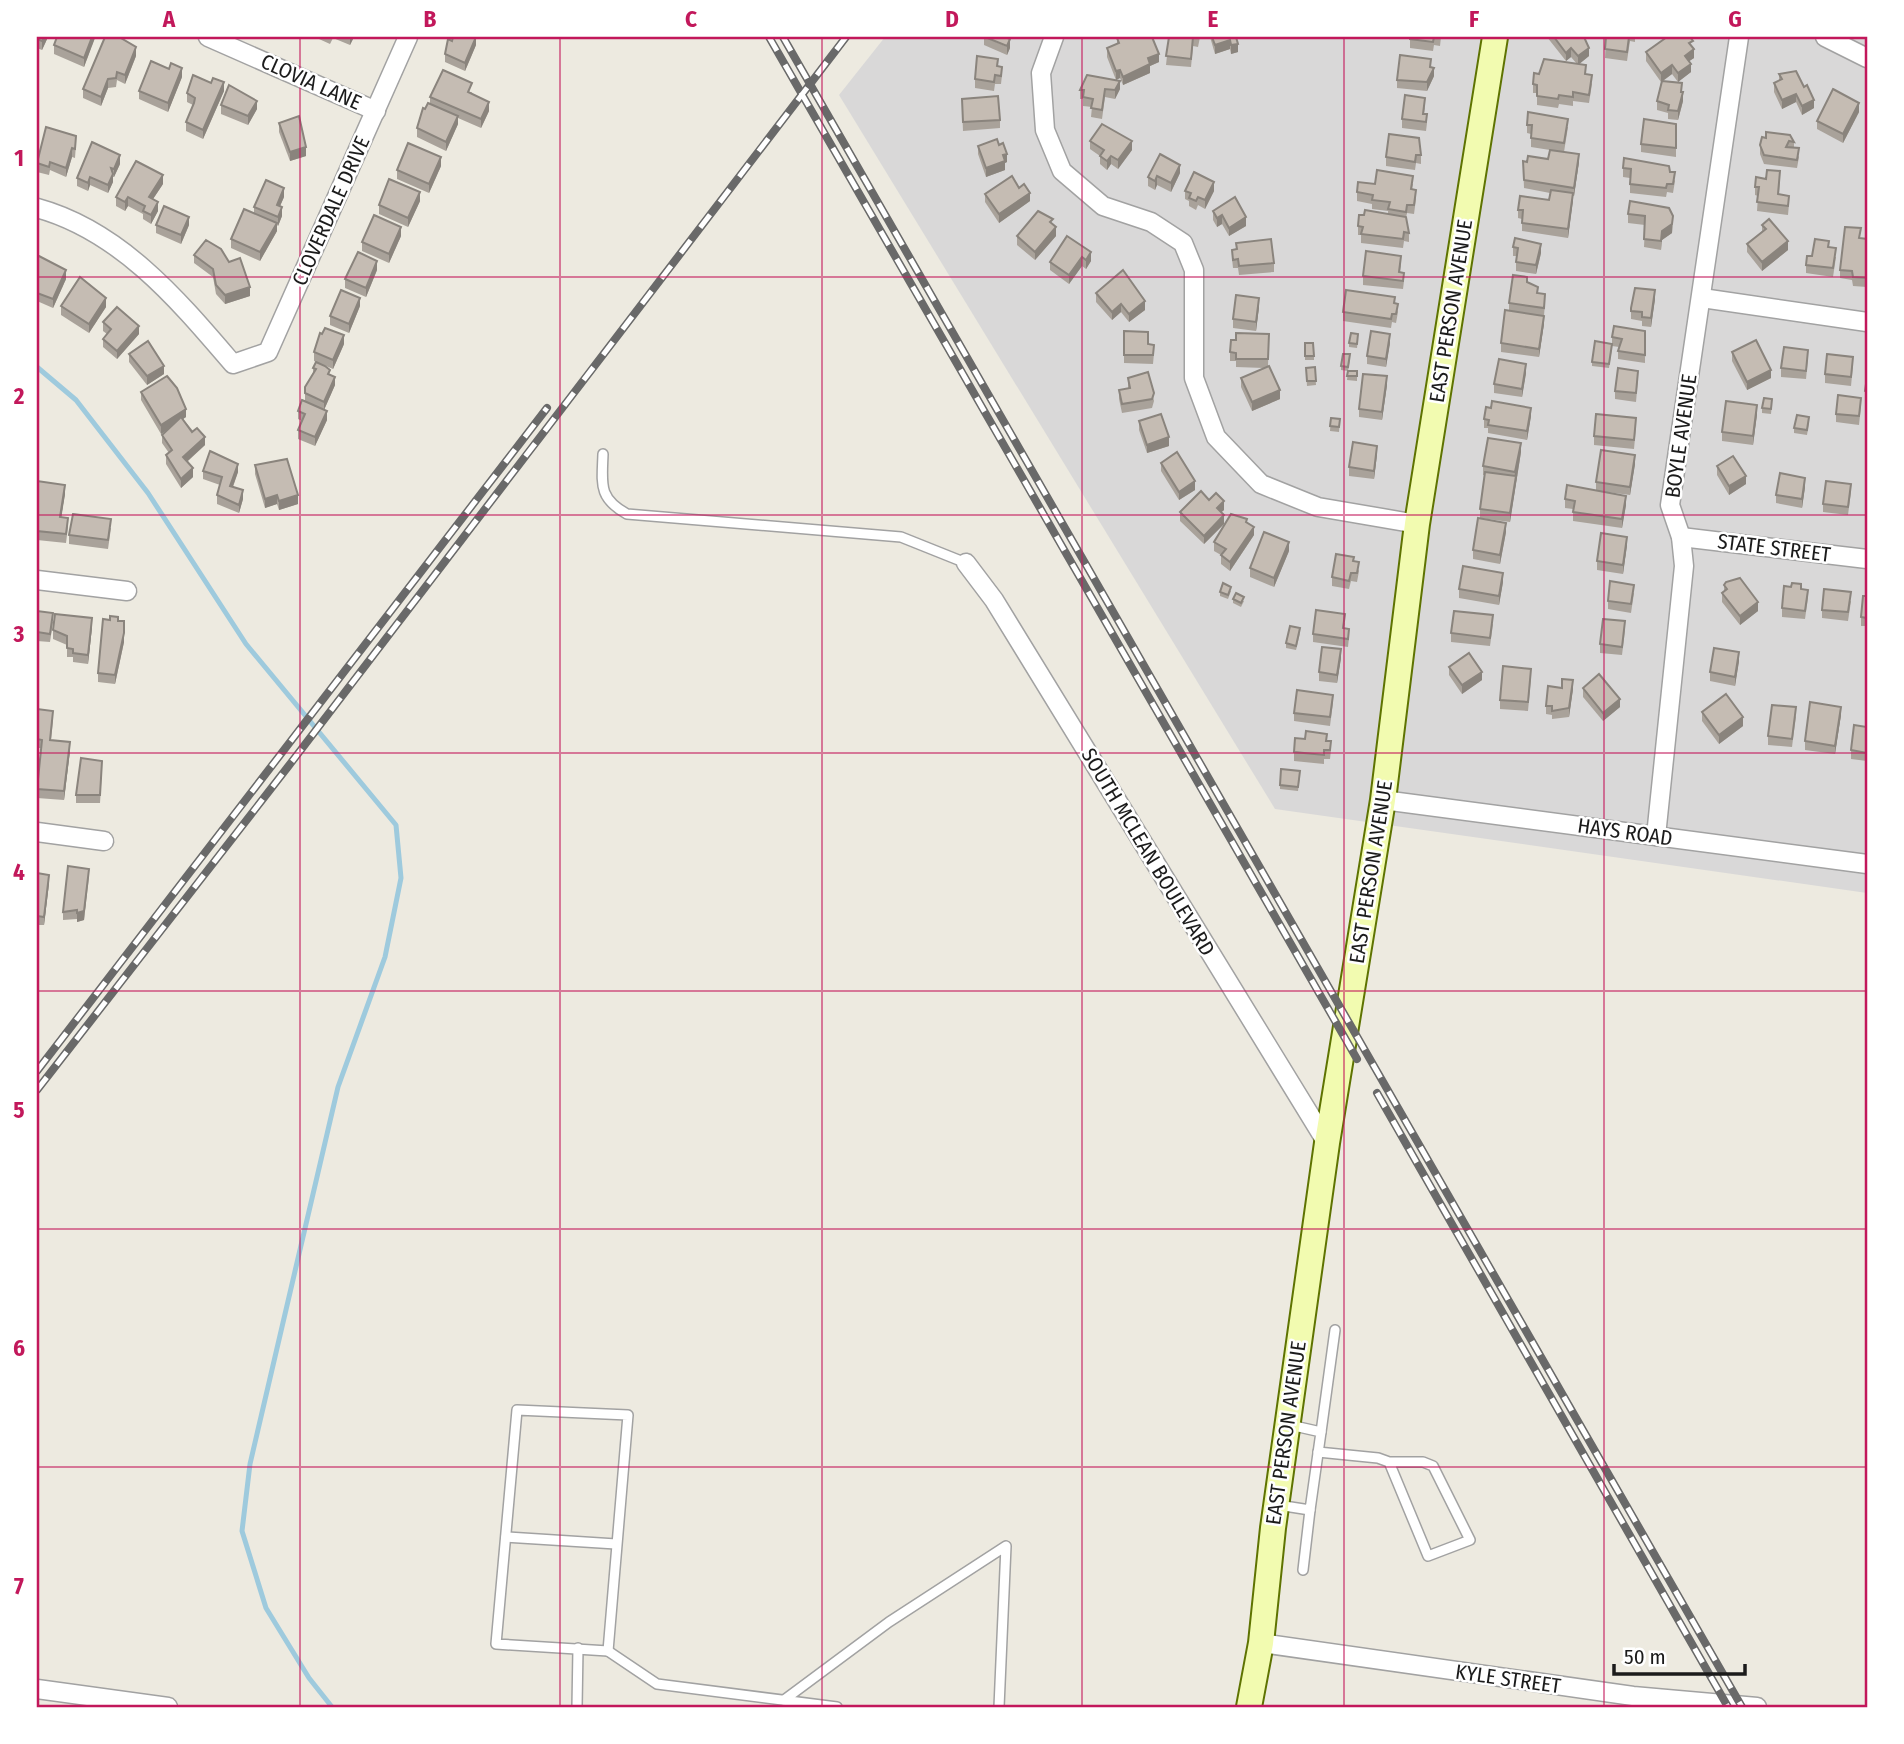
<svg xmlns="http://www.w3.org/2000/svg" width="1904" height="1744" font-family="'Fira Sans Condensed',sans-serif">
<rect width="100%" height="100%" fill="#edeae0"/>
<!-- residential -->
<path fill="#d9d8d8" d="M885 37H1867V893L1275 809 839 95Z"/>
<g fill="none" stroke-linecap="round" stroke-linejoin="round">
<!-- stream -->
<path stroke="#9ecadd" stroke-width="5" d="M37 367 76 400 148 493 246 644 396 825 401 878 385 957 338 1087 250 1464 242 1531 266 1608 309 1678 332 1707"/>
<defs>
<g id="service">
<path d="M603 454C602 484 598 498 627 514L901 537 966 563"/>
<path d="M517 1410 628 1415 608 1651 496 1644Z"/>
<path d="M1321 1432 1335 1330"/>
<path d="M1318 1452 1378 1458 1389 1462 1428 1556 1470 1540 1433 1466 1423 1462H1389"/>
<path d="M1278 1505 1310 1510 1321 1432 1290 1425"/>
<path d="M506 1537 616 1544"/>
<path d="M1303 1570 1310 1510"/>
<path d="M608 1651 657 1684 837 1707"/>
<path d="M784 1700 889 1622 1006 1546 999 1707"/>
<path d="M577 1707 578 1648"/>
</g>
<g id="minor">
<path d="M208 37 376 111"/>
<path d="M1054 37 1041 73 1045 130 1062 171 1103 206 1151 222 1183 243 1194 270V378L1216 437 1261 484 1318 507 1417 524"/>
<path d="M1825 37 1867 58"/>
<path d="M37 208C121 231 179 301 233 364L268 352 408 37"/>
<path d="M1702 298 1867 322"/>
<path d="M1681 537 1867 559"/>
<path d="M966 563 994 600 1327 1143"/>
<path d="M37 580 127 591"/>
<path d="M1383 800 1867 864"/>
<path d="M37 832 104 841"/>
<path d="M1656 836 1684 566 1681 537 1670 505 1739 37"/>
<path d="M1261 1643 1633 1696 1757 1707"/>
<path d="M37 1689 168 1707"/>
</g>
<path id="secondary" d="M1249 1707 1261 1643 1273 1528 1327 1143 1383 800 1417 524 1495 37"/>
</defs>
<!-- service casing -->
<use href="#service" stroke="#a2a2a2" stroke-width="12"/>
<!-- minor casing -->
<use href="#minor" stroke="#a2a2a2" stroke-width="21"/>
<!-- secondary casing -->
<use href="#secondary" stroke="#5e7301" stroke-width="28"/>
<!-- service -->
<use href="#service" stroke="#fff" stroke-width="9"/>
<!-- minor -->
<use href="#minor" stroke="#fff" stroke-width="18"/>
<!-- secondary -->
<use href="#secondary" stroke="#f2fbb0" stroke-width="24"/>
<defs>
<g id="rail">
<path d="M769 37 1357 1059"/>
<path d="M783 37 1742 1707"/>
<path d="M37 1071 547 408"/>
<path d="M37 1090 287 768 846 37"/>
<path d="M1377 1093 1728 1707"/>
</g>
</defs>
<!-- rail casing -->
<use href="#rail" stroke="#696969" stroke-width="8"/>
<!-- rail -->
<use href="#rail" stroke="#fff" stroke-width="5" stroke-dasharray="16" stroke-linecap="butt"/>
</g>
<!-- wall -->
<g fill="#a9a29a">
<path d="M37 37H48L42 50 37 48Z"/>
<path d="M95 37 84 67 54 54V45Z"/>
<path d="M319 37H354L350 45 333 38 330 44 319 39Z"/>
<path d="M453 37H479L478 38 476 37V45L465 71 445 62V54Z"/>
<path d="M984 37 1010 48 1007 55 984 45Z"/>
<path d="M1169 37H1200L1198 47 1193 46 1191 67 1166 65Z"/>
<path d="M1210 37H1236L1238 52 1231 54 1230 49 1215 54Z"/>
<path d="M1410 37H1441L1440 46 1434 45 1433 51 1410 48Z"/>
<path d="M1547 37H1584L1589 56 1579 64 1592 84 1589 103 1573 101V106L1559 104 1558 108 1537 105V93H1533V84L1539 74 1577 64 1571 57 1566 61Z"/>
<path d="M1606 37H1635V42L1630 41 1627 61 1605 58Z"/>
<path d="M1117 38 1159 62 1150 66V73L1123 85 1120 78 1116 80 1107 57V48L1117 44Z"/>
<path d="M1693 48 1694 58 1689 61 1691 72 1678 82 1672 74 1663 81 1682 92 1683 101 1678 120 1668 119V113L1657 110V101L1661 82 1646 61V52Z"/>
<path d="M136 56 125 84 117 80 116 87 108 88 101 106 83 98V89Z"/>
<path d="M998 66 1002 75 1001 84H995L994 91 975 88V79Z"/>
<path d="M1431 67 1434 76 1427 91 1397 88V80Z"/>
<path d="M1779 74 1804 87 1814 108 1802 115 1796 102 1782 109 1774 92V83L1779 80Z"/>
<path d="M1087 75 1120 89 1115 99 1105 97 1102 119 1091 117 1092 107 1083 106V99H1080V90Z"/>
<path d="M182 77 168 112 139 99V91Z"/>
<path d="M211 83 224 91 203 139 186 131V122L193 105 187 102V93Z"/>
<path d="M472 92 471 94 489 111 481 128 458 118V124L446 151 417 137V128L425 109 430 104V97Z"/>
<path d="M221 105 257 109 248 125 221 114Z"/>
<path d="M962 107 1000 120V128L963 131Z"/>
<path d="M1425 107 1424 114 1427 123 1426 131 1402 128V119Z"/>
<path d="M1859 112 1843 143 1817 129V121Z"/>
<path d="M279 123 306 156 290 161 279 132Z"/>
<path d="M1676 124V157L1641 152V144Z"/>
<path d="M1527 125 1568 127 1564 152 1579 162 1574 196H1573L1568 238 1522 231V219L1518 218V210L1549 200 1550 193 1524 188 1523 161 1527 162 1548 159 1550 150 1531 147V134L1527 133Z"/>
<path d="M1389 134 1421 155V164L1416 163 1415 170 1386 166V157Z"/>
<path d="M1762 137 1794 142V148L1799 157 1797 168 1764 164 1760 154V145Z"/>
<path d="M1090 141 1132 150 1118 169 1111 164 1107 170 1100 164V156L1090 149Z"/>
<path d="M76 144 75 158 72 157 66 177 50 170 49 175 37 172V160Z"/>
<path d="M978 146 1007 162 1005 163V170L986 177 978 154Z"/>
<path d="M120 164 114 177H113V182L108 193 90 185 88 191 77 186V178Z"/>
<path d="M441 166 429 193 397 179V170Z"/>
<path d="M1623 168 1670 172 1675 181 1673 193 1667 192 1666 197 1630 193V178L1623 177Z"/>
<path d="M1180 173 1171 192 1157 185 1155 190 1148 186V177Z"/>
<path d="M1780 180 1779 194 1789 204 1788 215 1757 211 1758 196 1755 195V187Z"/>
<path d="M163 184 153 199 158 211 151 224 143 219V214L128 206 125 211 116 206V197Z"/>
<path d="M1375 184H1413L1412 189 1416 199 1414 214 1407 213 1406 218 1409 233V242L1404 241 1403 248 1361 243V235H1358V226L1364 215 1388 214V211L1372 209V204L1357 201V192Z"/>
<path d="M1185 191H1214L1205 209 1198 205 1196 210 1189 206V201L1185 199Z"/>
<path d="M985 194 1030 201 999 223 985 202Z"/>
<path d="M284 197 280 206 282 216 278 226 277 225V231L260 261 231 248V239L254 213V207Z"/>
<path d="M420 201 408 227 379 214V205Z"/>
<path d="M1213 211 1246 226 1229 236 1222 224 1217 227 1213 220Z"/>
<path d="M1628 214 1673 216 1672 233 1662 240 1661 250 1644 247 1645 225 1628 223Z"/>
<path d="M156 225H189L181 244 156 233Z"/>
<path d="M1053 225 1056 236 1035 260 1017 245V236Z"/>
<path d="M1762 225 1788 250 1762 271 1747 252V244L1762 231Z"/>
<path d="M401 236 389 263 362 251V242Z"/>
<path d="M1067 236 1091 261 1086 269 1082 266 1069 284 1050 270V262Z"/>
<path d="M1860 238 1867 239V287L1853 286 1852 280 1840 278V270Z"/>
<path d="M1236 243 1274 263V272L1239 275 1238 268H1233L1232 258V250L1236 249Z"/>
<path d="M1513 247 1541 253 1536 274 1516 271V256H1513Z"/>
<path d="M37 255 66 279 53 308 37 301Z"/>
<path d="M194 255 250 296 225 304 216 294 213 277 194 263Z"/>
<path d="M1812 256 1836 257 1833 277 1806 273V265Z"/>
<path d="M1401 265 1400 272 1404 281 1403 289 1363 285V276Z"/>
<path d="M377 270 366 297 345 288V279Z"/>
<path d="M1527 283 1538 293 1545 302 1544 316V324L1539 357 1501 352V343L1509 311V303Z"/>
<path d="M1096 293 1145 310 1129 322 1121 312 1112 320 1096 302Z"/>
<path d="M1655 299 1651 327 1642 326V321L1631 319V308Z"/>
<path d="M1395 303 1398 312 1396 323 1392 322 1391 328 1343 321V312Z"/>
<path d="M61 306 106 307 89 333 61 315Z"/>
<path d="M360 306 349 333 330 325V316Z"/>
<path d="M1259 307 1256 331 1233 328V319Z"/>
<path d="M103 322 139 334 117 359 103 347V339L107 334 103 331Z"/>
<path d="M1124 331 1148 344 1154 353 1153 364 1124 363Z"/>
<path d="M1645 331V363L1618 359V351L1619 347 1612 346V337Z"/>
<path d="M1269 334 1268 366 1280 399 1252 411 1241 387V378L1264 368 1236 367V361H1230V352L1236 340Z"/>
<path d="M1358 338 1357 348 1349 347V343Z"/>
<path d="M1305 343 1314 356V360H1305Z"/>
<path d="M1390 343 1386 367 1367 364V356Z"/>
<path d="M344 344 333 369 314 361V352Z"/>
<path d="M1612 348 1609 368 1592 366V362Z"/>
<path d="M1732 352 1771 378 1747 390 1732 361Z"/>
<path d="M129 354 164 374 147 385 129 362Z"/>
<path d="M1808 358 1806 379 1781 377V368Z"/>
<path d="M1350 359 1348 371H1357V381L1347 380 1348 371 1341 370V366Z"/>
<path d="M1853 365 1851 386 1825 383V374Z"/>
<path d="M1315 367 1316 385 1307 386 1306 368Z"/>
<path d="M313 368 330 375 335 385 324 410 327 420 315 446 298 439V430L302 421 298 419V411L305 401V387L313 373Z"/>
<path d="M1148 372 1154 401 1152 408 1122 413 1119 399V390L1128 389V378Z"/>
<path d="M1526 373 1522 397 1494 393V384Z"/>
<path d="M1867 377V400H1865Z"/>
<path d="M1638 379 1636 402 1615 399V391Z"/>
<path d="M1387 385 1382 420 1359 417V409Z"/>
<path d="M141 392 186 417 183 419 205 445 188 461 193 477 181 488 166 464V455L169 453 162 443V435L168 429 161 434 141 400Z"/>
<path d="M1772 403 1771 414 1762 413V408Z"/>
<path d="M1861 406 1859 425 1836 422V414Z"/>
<path d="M1757 414 1753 445 1722 441V432Z"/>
<path d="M1531 416 1527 440 1488 433V428H1484V419Z"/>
<path d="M1331 418 1340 419 1339 432 1330 431Z"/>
<path d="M1139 421 1169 446 1147 453 1139 430Z"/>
<path d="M1809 422 1807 435 1794 433V428Z"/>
<path d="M1636 427 1634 449 1594 445V436Z"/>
<path d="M1521 452 1510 522 1480 518V509L1485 475H1483V466Z"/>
<path d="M1377 454 1374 479 1349 476V467Z"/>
<path d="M1161 463 1195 490 1179 500 1161 471Z"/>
<path d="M1635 464 1630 495 1599 491 1626 505 1622 528 1573 521V509L1565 508V499L1596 491V482Z"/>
<path d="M255 465 298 504 279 510 277 504 265 508 255 474Z"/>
<path d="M1717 466 1746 484 1729 495 1717 475Z"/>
<path d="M203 471 238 472 233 487 243 499 239 513 217 504V495L220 485 203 479Z"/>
<path d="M37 481 65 494 61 517 68 527 66 543 37 540Z"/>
<path d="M1805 487 1802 508 1776 503V495Z"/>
<path d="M1851 492 1848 515 1823 512V504Z"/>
<path d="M1209 500 1224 510 1221 512 1224 524 1204 544 1180 521V512Z"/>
<path d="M1247 523 1254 535 1230 571 1221 564V555L1214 551V542Z"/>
<path d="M111 528 108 549 69 544V535Z"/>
<path d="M1506 532 1500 564 1473 559V550Z"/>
<path d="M1627 545 1623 574 1597 570V561Z"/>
<path d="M1289 551 1274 587 1250 577V568Z"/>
<path d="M1354 561 1359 571 1357 582 1351 581 1349 589 1332 586V577Z"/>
<path d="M1503 582 1499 605 1459 598V589Z"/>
<path d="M1724 585 1758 611 1740 625 1722 602V593L1724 592Z"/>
<path d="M1801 589 1808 598 1805 619 1782 617V608Z"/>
<path d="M1231 591 1228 599 1220 596V592Z"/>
<path d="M1634 593 1631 613 1608 609V601Z"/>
<path d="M1867 596V626H1861V617Z"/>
<path d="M1233 599 1244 601 1241 607 1233 603Z"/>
<path d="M1851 601 1848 621 1822 618V610Z"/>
<path d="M37 611 53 622 50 642 37 641Z"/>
<path d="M118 621 124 642 115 684 98 682V673Z"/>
<path d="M1345 623 1344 628 1349 637 1348 647 1313 642V634Z"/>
<path d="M1493 624 1490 646 1451 642V633Z"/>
<path d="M92 627 88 664 73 662V657H67V645L53 639V630Z"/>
<path d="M1625 630 1622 655 1600 653V644Z"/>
<path d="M1300 633 1296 650 1286 648V643Z"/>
<path d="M1341 658 1337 683 1319 681V672Z"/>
<path d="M1739 661 1735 686 1710 681V672Z"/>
<path d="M1449 667 1482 680 1462 694 1449 675Z"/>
<path d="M1531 678 1528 711 1500 709V700Z"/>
<path d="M1583 688 1620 707 1603 721 1583 697Z"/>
<path d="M1573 689 1569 717 1552 719V715L1546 714V706Z"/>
<path d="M1333 703 1330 726 1294 721V713Z"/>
<path d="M37 709 53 720 51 740 70 751 64 800 37 798V786L41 748H37Z"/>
<path d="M1702 712 1743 726 1719 744 1702 721Z"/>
<path d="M1841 715 1835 754 1805 750V741Z"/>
<path d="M1796 716 1792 747 1768 745V736Z"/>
<path d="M1867 727V761L1851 759V750Z"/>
<path d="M1327 741 1331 750 1330 759H1324V764L1294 761V752Z"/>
<path d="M102 769 100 803H76V795Z"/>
<path d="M1300 776 1298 791 1280 789V785Z"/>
<path d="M37 873 49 883 44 925H37Z"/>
<path d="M89 877 84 920 77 922V919L63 920V912Z"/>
</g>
<!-- shaded-wall -->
<g fill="#8a847d">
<path d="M44 37H48L42 50V41Z"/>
<path d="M92 37H95V38L84 67V58Z"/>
<path d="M350 37H354L350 45Z"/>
<path d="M476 37V45L465 71V63Z"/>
<path d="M1010 39V48L1007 55V46Z"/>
<path d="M1230 40V49L1215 54V45Z"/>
<path d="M1238 44V52L1231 54V45Z"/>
<path d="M136 47V56L125 84V75Z"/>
<path d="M1571 48V57L1566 61V53Z"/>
<path d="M1589 48V56L1578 65V56Z"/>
<path d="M1694 49V58L1685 64V56Z"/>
<path d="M1159 54V62L1150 66V73L1123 85V77L1148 58Z"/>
<path d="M1691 64V72L1678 82V73Z"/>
<path d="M1672 65V74L1661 82V73Z"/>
<path d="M182 68V77L168 112V103Z"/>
<path d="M1434 68V76L1427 91V82Z"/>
<path d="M1120 70V78L1116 80V71Z"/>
<path d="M108 79V88L101 106V97Z"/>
<path d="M1120 81V89L1115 99V90Z"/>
<path d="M224 82V91L203 139V130Z"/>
<path d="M1683 92V101L1678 120V111Z"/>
<path d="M1796 94V102L1782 109V100Z"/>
<path d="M1814 100V108L1802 115V106Z"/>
<path d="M257 101V109L248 125V116Z"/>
<path d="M489 102V111L481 128V119Z"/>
<path d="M1859 103V112L1843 143V134Z"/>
<path d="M458 116V124L446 151V142Z"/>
<path d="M1132 141V150L1118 169V160Z"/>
<path d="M306 147V156L290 161V152Z"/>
<path d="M72 148V157L66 177V168Z"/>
<path d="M1007 154V162L1005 163V170L986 177V168L1003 155Z"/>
<path d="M1579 154V162L1574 196V188Z"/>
<path d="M120 155V164L114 177V169Z"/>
<path d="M1111 156V164L1107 170V161Z"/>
<path d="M441 157V166L429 193V184Z"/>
<path d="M1180 165V173L1171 192V183Z"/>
<path d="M113 174V182L108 193V185Z"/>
<path d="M163 175V184L149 205V197Z"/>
<path d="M1157 176V185L1155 190V181Z"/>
<path d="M90 177V185L88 191V183Z"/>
<path d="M1214 182V191L1205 209V200Z"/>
<path d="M284 188V197L277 213V205Z"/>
<path d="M420 192V201L408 227V218Z"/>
<path d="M1030 193V201L999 223V214Z"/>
<path d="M1573 193V201L1568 238V229Z"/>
<path d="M128 197V206L125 211V202Z"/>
<path d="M158 202V211L151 224V215Z"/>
<path d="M282 207V216L278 226V217Z"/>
<path d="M1222 215V224L1217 227V218Z"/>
<path d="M1673 216 1672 233 1662 240 1661 250 1662 231Z"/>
<path d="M189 217V225L181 244V235Z"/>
<path d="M1246 217V226L1229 236V228Z"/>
<path d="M277 223V231L260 261V252Z"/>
<path d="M401 227V236L389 263V254Z"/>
<path d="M1056 227V236L1035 260V252Z"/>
<path d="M1788 241V250L1762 271V262Z"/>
<path d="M1541 244V253L1536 274V265Z"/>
<path d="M1091 252V261L1086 269V260Z"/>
<path d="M1082 257V266L1069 284V275Z"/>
<path d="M377 261V270L366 297V288Z"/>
<path d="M66 270V279L53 308V299Z"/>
<path d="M250 287V296L225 304V295Z"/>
<path d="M1655 290V299L1651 327V318Z"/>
<path d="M106 298V307L89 333V324Z"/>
<path d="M360 298V306L349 333V324Z"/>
<path d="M1259 298V307L1256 331V322Z"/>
<path d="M1145 301V310L1129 322V314Z"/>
<path d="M1121 304V312L1112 320V312Z"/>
<path d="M1544 316V324L1539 357V349Z"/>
<path d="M139 326V334L117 359V351Z"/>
<path d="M1390 334V343L1386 367V359Z"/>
<path d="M344 335V344L333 369V360Z"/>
<path d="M1526 364V373L1522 397V389Z"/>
<path d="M164 366V374L147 385V376Z"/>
<path d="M1771 370V378L1747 390V382Z"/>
<path d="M1387 376V385L1382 420V412Z"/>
<path d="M335 377V385L324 410V402Z"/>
<path d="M1280 390V399L1252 411V402Z"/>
<path d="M1757 405V414L1753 445V436Z"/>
<path d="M1531 408V416L1527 440V431Z"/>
<path d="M186 409V417L161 434V425Z"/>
<path d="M327 411V420L315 446V437Z"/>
<path d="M205 437V445L183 465V457Z"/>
<path d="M1169 437V446L1147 453V445Z"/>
<path d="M1521 443V452L1510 522V513L1515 472Z"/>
<path d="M1377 446V454L1374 479V471Z"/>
<path d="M1635 455V464L1630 495V487Z"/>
<path d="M238 464V472L230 494V486Z"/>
<path d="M193 468V477L181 488V479Z"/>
<path d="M1746 476V484L1729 495V486Z"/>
<path d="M1805 478V487L1802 508V499Z"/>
<path d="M1195 481V490L1179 500V492Z"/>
<path d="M65 485V494L60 526V517Z"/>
<path d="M243 490V499L239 513V505Z"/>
<path d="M277 495V504L265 508V499Z"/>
<path d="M298 495V504L279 510V501Z"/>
<path d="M1626 496V505L1622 528V519Z"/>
<path d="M1224 501V510L1217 516V508Z"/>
<path d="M1224 515V524L1204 544V536Z"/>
<path d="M1506 523V532L1500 564V555Z"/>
<path d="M1254 527V535L1230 571V562Z"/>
<path d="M1627 537V545L1623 574V565Z"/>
<path d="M1289 542V551L1274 587V578Z"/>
<path d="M1503 573V582L1499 605V596Z"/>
<path d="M1758 602V611L1740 625V616Z"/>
<path d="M92 618V627L88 664V655Z"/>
<path d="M124 633V642L115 684V675Z"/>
<path d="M1341 649V658L1337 683V675Z"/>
<path d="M1739 652V661L1735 686V677Z"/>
<path d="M1482 672V680L1462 694V685Z"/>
<path d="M1573 680V689L1569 717V708Z"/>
<path d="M1620 699V707L1603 721V713Z"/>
<path d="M1841 707V715L1835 754V746Z"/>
<path d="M1743 717V726L1719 744V735Z"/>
<path d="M70 742V751L64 800V791Z"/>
<path d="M89 869 84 920 77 922V913Z"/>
<path d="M49 875V883L44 925V917Z"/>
</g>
<!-- building -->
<g fill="#c5bcb3" stroke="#8a847d" stroke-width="2">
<path d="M37 37H44L42 41 37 39Z"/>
<path d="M57 37H92L84 58 54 45Z"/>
<path d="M105 37H119L136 47 125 75 117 72 116 78 108 79 101 97 83 89Z"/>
<path d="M453 37H476L465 63 445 54 448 39 452 41Z"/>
<path d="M985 37H1005L1010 39 1007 46Z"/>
<path d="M1120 37H1152L1159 54 1148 58 1150 64 1123 77 1120 70 1116 71 1107 48 1119 43 1117 38Z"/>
<path d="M1169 37H1199L1198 38 1193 37 1191 59 1166 56Z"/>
<path d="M1212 37H1236L1238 44 1231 45 1230 40 1215 45Z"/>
<path d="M1410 37H1434L1433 42 1410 39Z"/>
<path d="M1554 37H1584L1589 48 1578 56 1571 48 1566 53Z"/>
<path d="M1606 37H1629L1627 52 1605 49Z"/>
<path d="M1667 37H1690L1693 41 1689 43 1694 49 1685 56 1691 64 1678 73 1672 65 1661 73 1646 52Z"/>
<path d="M1400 55 1431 59 1430 67 1434 68 1427 82 1397 80Z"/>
<path d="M977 56 998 59 997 66 1002 67 1001 76 995 75 994 82 975 79Z"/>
<path d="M1544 59 1586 65 1585 74 1592 75 1589 95 1573 92V97L1559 95 1558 99 1537 96V85L1533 84 1534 73 1539 74Z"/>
<path d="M151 61 169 69 171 63 182 68 168 103 139 91Z"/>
<path d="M443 70 472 83 468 92 489 102 481 119 430 97Z"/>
<path d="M1796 71 1804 87 1807 85 1814 100 1802 106 1796 94 1782 100 1774 83 1782 79 1779 74Z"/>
<path d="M193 75 211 83 213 78 224 82 203 130 186 122 194 103 195 98 187 93Z"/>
<path d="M1087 75 1120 81 1115 90 1105 89 1102 110 1091 108 1093 99 1083 97 1084 90H1080Z"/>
<path d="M1662 81 1682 83 1681 92H1683L1678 111 1668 110 1669 105 1657 101Z"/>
<path d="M229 85 257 101 248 116 221 105Z"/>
<path d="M1833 89 1859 103 1843 134 1817 121Z"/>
<path d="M1405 95 1425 98 1423 114H1427L1426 122 1402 119Z"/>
<path d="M998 96 1000 120 963 122 962 99Z"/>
<path d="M428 103 458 116 446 142 417 128 423 108 425 109Z"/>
<path d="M1528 112 1568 119 1564 143 1531 138 1532 125H1527Z"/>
<path d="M299 116 306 147 290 152 279 123Z"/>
<path d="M1644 119 1676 124V148L1641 144Z"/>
<path d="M1102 124 1132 141 1118 160 1111 156 1107 161 1100 156 1104 150 1090 141Z"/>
<path d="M46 127 76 136 75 149 72 148 66 168 50 162 49 167 37 163Z"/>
<path d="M1766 132 1790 135 1794 142 1789 141 1786 147 1799 148 1797 160 1764 155 1760 145 1762 137 1766 138Z"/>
<path d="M1389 134 1419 138 1421 155H1416L1415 162 1386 157Z"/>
<path d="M997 139 999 145 1003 143 1007 154 1003 155 1005 161 986 168 978 146Z"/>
<path d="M92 142 120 155 114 169 111 168 113 174 108 185 90 177 88 183 77 178Z"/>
<path d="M408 143 441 157 429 184 397 170Z"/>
<path d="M1550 150 1579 154 1574 188 1524 180 1523 161 1527 162 1528 156 1548 159Z"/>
<path d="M1160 154 1180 165 1171 183 1157 176 1155 181 1148 177Z"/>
<path d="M1624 158 1669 166 1670 172H1675L1673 184H1667L1666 188 1630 184 1631 169 1623 168Z"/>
<path d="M136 161 163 175 149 197 158 202 151 215 143 211 145 206 128 197 125 202 116 197Z"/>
<path d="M1377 170 1413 176 1411 189 1416 190 1414 205H1407L1406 212 1388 209 1390 202 1372 200 1373 195 1357 192 1358 182 1375 184Z"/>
<path d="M1767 170 1780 171 1778 194 1789 196 1788 206 1757 202 1759 187H1755L1756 177 1766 179Z"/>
<path d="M1194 172 1214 182 1205 200 1198 197 1196 201 1189 198 1191 193 1185 191Z"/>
<path d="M1012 176 1019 188 1024 184 1030 193 999 214 985 194Z"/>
<path d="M389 179 420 192 408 218 379 205Z"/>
<path d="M266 180 284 188 277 205 282 207 278 217 254 207Z"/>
<path d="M1551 190 1573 193 1568 229 1522 223 1523 210H1518L1520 196 1549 200Z"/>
<path d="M1235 197 1246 217 1229 228 1222 215 1217 218 1213 211Z"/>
<path d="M1630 201 1669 208 1673 216 1672 224 1662 231 1661 241 1644 239 1645 216 1628 214Z"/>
<path d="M164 206 189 217 181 235 156 225Z"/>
<path d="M244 209 277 223 260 252 231 239Z"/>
<path d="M1365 210 1406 217 1409 233 1404 232 1403 239 1361 234 1363 227 1358 226 1359 215H1364Z"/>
<path d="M1038 211 1053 219 1050 222 1056 227 1035 252 1017 236Z"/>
<path d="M374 215 401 227 389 254 362 242Z"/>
<path d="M1769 219 1788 241 1762 262 1747 244 1766 229 1762 225Z"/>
<path d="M1845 227 1861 228 1859 238 1867 239V278L1853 277 1852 271 1840 270Z"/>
<path d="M1067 236 1091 252 1086 260 1082 257 1069 275 1050 262Z"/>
<path d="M1515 238 1541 244 1536 265 1516 262 1518 248 1513 247Z"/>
<path d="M1271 239 1274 263 1239 266 1238 259 1233 260 1232 250 1237 249 1236 243Z"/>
<path d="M1815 239 1829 241 1828 247 1836 248 1833 268 1806 265 1807 256H1812Z"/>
<path d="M206 240 221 249 229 262 240 258 250 287 225 295 216 285 213 269 194 255Z"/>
<path d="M1366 251 1401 256 1399 272 1404 273 1403 281 1363 276Z"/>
<path d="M358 252 377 261 366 288 345 279Z"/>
<path d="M37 255 66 270 53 299 37 293Z"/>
<path d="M1123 270 1145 301 1129 314 1121 304 1112 312 1096 293Z"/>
<path d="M1513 275 1527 277V282L1538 287 1537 293 1545 294 1544 308 1509 303Z"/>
<path d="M80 277 106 298 89 324 61 306Z"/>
<path d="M1635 288 1655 290 1651 318 1642 317V312L1631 311V308Z"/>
<path d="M341 290 360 298 349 324 330 316Z"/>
<path d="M1346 290 1395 297 1394 303 1398 304 1396 314H1392L1391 319 1343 312Z"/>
<path d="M1236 295 1259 298 1256 322 1233 319Z"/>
<path d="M117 307 139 326 117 351 103 339 111 329 103 322Z"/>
<path d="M1505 310 1544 316 1539 349 1501 343Z"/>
<path d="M1614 326 1645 331V355L1618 351 1622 339 1612 337Z"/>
<path d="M325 328 344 335 333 360 314 352 320 333 322 334Z"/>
<path d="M1124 331 1148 332V344L1154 345 1153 355H1124Z"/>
<path d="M1371 331 1390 334 1386 359 1367 356Z"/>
<path d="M1236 333 1269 334 1268 359H1236V353L1230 352 1231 340H1236Z"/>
<path d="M1351 333 1358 334 1357 344 1349 343Z"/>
<path d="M1756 340 1771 370 1747 382 1732 352Z"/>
<path d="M148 341 164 366 147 376 129 354Z"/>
<path d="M1595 341 1612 344 1609 364 1592 362Z"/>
<path d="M1305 343H1313L1314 356H1305Z"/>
<path d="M1784 347 1808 350 1806 371 1781 368Z"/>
<path d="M1343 354H1350L1348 367 1341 366Z"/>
<path d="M1827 354 1853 357 1851 377 1825 374Z"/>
<path d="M1499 359 1526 364 1522 389 1494 384Z"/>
<path d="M316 362 325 366 330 370 328 374 335 377 324 402 305 393V387L316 369 313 368Z"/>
<path d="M1269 366 1280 390 1252 402 1241 378Z"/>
<path d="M1315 367 1316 381H1307L1306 368Z"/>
<path d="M1618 368 1638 371 1636 393 1615 391Z"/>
<path d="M1348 371H1357V376H1347Z"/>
<path d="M1148 372 1154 393 1152 399 1122 404 1119 390 1130 388 1128 378Z"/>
<path d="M1363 374 1387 376 1382 412 1359 409Z"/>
<path d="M167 376 177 388 186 409 161 425 141 392Z"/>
<path d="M1867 377V392L1865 391Z"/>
<path d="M1838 395 1861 398 1859 416 1836 414Z"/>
<path d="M1764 398 1772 399 1771 409 1762 408Z"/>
<path d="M302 400 327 411 315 437 298 430 305 414 298 411Z"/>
<path d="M1492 401 1531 408 1527 431 1488 425 1489 420 1484 419 1486 407 1491 408Z"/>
<path d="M1726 401 1757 405 1753 436 1722 432Z"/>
<path d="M1161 414 1169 437 1147 445 1139 421Z"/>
<path d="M1596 414 1636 418 1634 440 1594 436Z"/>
<path d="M1797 415 1809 417 1807 430 1794 428Z"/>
<path d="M181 417 192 432 197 428 205 437 183 457 193 468 181 479 166 455 172 450 162 435Z"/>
<path d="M1331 418 1340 419 1339 427 1330 426Z"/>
<path d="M1488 438 1521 443 1515 472 1483 466Z"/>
<path d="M1353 442 1377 446 1374 471 1349 467Z"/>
<path d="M1601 450 1635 455 1630 487 1596 482Z"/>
<path d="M210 451 238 464 230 486 243 490 239 505 217 495 222 477 203 471Z"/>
<path d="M1177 452 1195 481 1179 492 1161 463Z"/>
<path d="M1733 456 1746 476 1729 486 1717 466Z"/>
<path d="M287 459 298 495 279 501 277 495 265 499 255 465Z"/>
<path d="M1485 472 1516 476 1510 513 1480 509Z"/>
<path d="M1780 473 1805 478 1802 499 1776 495Z"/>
<path d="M37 481 65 485 60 517 68 518 66 534 37 531Z"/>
<path d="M1826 481 1851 484 1848 507 1823 504Z"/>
<path d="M1567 485 1626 496 1622 519 1573 512 1575 501 1565 499Z"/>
<path d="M1201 491 1209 500 1216 493 1224 501 1217 508 1224 515 1204 536 1180 512Z"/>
<path d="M73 514 111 519 108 540 69 535Z"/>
<path d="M1231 514 1247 519 1246 522 1254 527 1230 562 1221 555 1226 549 1214 542Z"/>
<path d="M1478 518 1506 523 1500 555 1473 550Z"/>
<path d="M1264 532 1289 542 1274 578 1250 568Z"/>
<path d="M1601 533 1627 537 1623 565 1597 561Z"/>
<path d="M1336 554 1354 557 1353 561 1359 562 1357 573H1351L1349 581 1332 577Z"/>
<path d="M1463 566 1503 573 1499 596 1459 589Z"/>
<path d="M1740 578 1758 602 1740 616 1722 593 1727 589 1724 585 1726 582Z"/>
<path d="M1610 581 1634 585 1631 604 1608 601Z"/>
<path d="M1223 583 1231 587 1228 595 1220 592Z"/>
<path d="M1792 583 1801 584V589L1808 590 1805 611 1782 608 1784 586 1791 587Z"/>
<path d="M1824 589 1851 592 1848 612 1822 610Z"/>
<path d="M1236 593 1244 597 1241 603 1233 599Z"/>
<path d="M1863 596H1867V618L1861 617Z"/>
<path d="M1316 610 1345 614 1343 628 1349 629 1348 639 1313 634Z"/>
<path d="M37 611 53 613 50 634 37 632Z"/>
<path d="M1454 611 1493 615 1490 638 1451 633Z"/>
<path d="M55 614 92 618 88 655 73 653V649L67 648V636L53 630Z"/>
<path d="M110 616 118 617V621H124V633L115 675 98 673 103 619 110 620Z"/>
<path d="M1603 619 1625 621 1622 647 1600 644Z"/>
<path d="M1290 626 1300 628 1296 646 1286 643Z"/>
<path d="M1322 647 1341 649 1337 675 1319 672Z"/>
<path d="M1714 648 1739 652 1735 677 1710 672Z"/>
<path d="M1469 653 1482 672 1462 685 1449 667Z"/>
<path d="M1503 666 1531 669 1528 702 1500 700Z"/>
<path d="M1599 674 1620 699 1603 713 1583 688Z"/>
<path d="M1562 679 1573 680 1569 708 1552 711V706H1546L1548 686 1562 688Z"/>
<path d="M1297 690 1333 695 1330 717 1294 713Z"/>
<path d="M1726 694 1743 717 1719 735 1702 712Z"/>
<path d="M1810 702 1841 707 1835 746 1805 741Z"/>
<path d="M1772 705 1796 707 1792 739 1768 736Z"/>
<path d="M37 709 53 711 50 740 70 742 64 791 37 789 42 740 37 739Z"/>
<path d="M1854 725 1867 727V753L1851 750Z"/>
<path d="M1306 731 1327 734 1326 741H1331L1330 750H1324V755L1294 752 1295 738 1305 739Z"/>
<path d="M81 758 102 761 100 795H76Z"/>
<path d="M1281 769 1300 771 1298 787 1280 785Z"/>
<path d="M68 866 89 869 84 911 77 913V910L63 912Z"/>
<path d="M37 873 49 875 44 917 37 916Z"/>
</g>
<!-- grid -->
<path fill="none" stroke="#c2185b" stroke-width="2" stroke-opacity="0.55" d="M300 37V1707M560 37V1707M822 37V1707M1082 37V1707M1344 37V1707M1604 37V1707M37 277H1867M37 515H1867M37 753H1867M37 991H1867M37 1229H1867M37 1467H1867"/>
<g text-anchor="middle" stroke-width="5" stroke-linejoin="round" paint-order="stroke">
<!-- street labels -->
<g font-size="21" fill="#1b1b1b" stroke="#fff">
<text transform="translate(311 82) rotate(24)" y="7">CLOVIA LANE</text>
<text transform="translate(331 211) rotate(-66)" y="7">CLOVERDALE DRIVE</text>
<text transform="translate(1451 311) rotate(-81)" y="7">EAST PERSON AVENUE</text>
<text transform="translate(1681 436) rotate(-82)" y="7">BOYLE AVENUE</text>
<text transform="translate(1774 548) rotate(7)" y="7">STATE STREET</text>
<text transform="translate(1625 832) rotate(8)" y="7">HAYS ROAD</text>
<text transform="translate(1148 852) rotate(59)" y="7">SOUTH MCLEAN BOULEVARD</text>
<text transform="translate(1371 872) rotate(-81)" y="7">EAST PERSON AVENUE</text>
<text transform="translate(1286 1433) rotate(-82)" y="7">EAST PERSON AVENUE</text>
<text transform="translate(1508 1679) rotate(8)" y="7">KYLE STREET</text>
</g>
</g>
<!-- border -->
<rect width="1904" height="1744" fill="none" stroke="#ffffff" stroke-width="77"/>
<!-- scale -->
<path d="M1614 1664v10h131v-10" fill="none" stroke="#1b1b1b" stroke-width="3.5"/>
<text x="1624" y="1664" font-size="21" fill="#1b1b1b" stroke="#ffffff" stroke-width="5" paint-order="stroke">50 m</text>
<rect x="38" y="38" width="1828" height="1668" fill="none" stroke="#c2185b" stroke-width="2.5"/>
<g font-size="23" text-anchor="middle" font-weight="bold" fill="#c2185b">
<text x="169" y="27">A</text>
<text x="430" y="27">B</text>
<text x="691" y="27">C</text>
<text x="952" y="27">D</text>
<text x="1213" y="27">E</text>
<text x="1474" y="27">F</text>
<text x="1735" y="27">G</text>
<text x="19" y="166">1</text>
<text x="19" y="404">2</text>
<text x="19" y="642">3</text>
<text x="19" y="880">4</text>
<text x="19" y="1118">5</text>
<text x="19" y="1356">6</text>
<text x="19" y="1594">7</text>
</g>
</svg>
